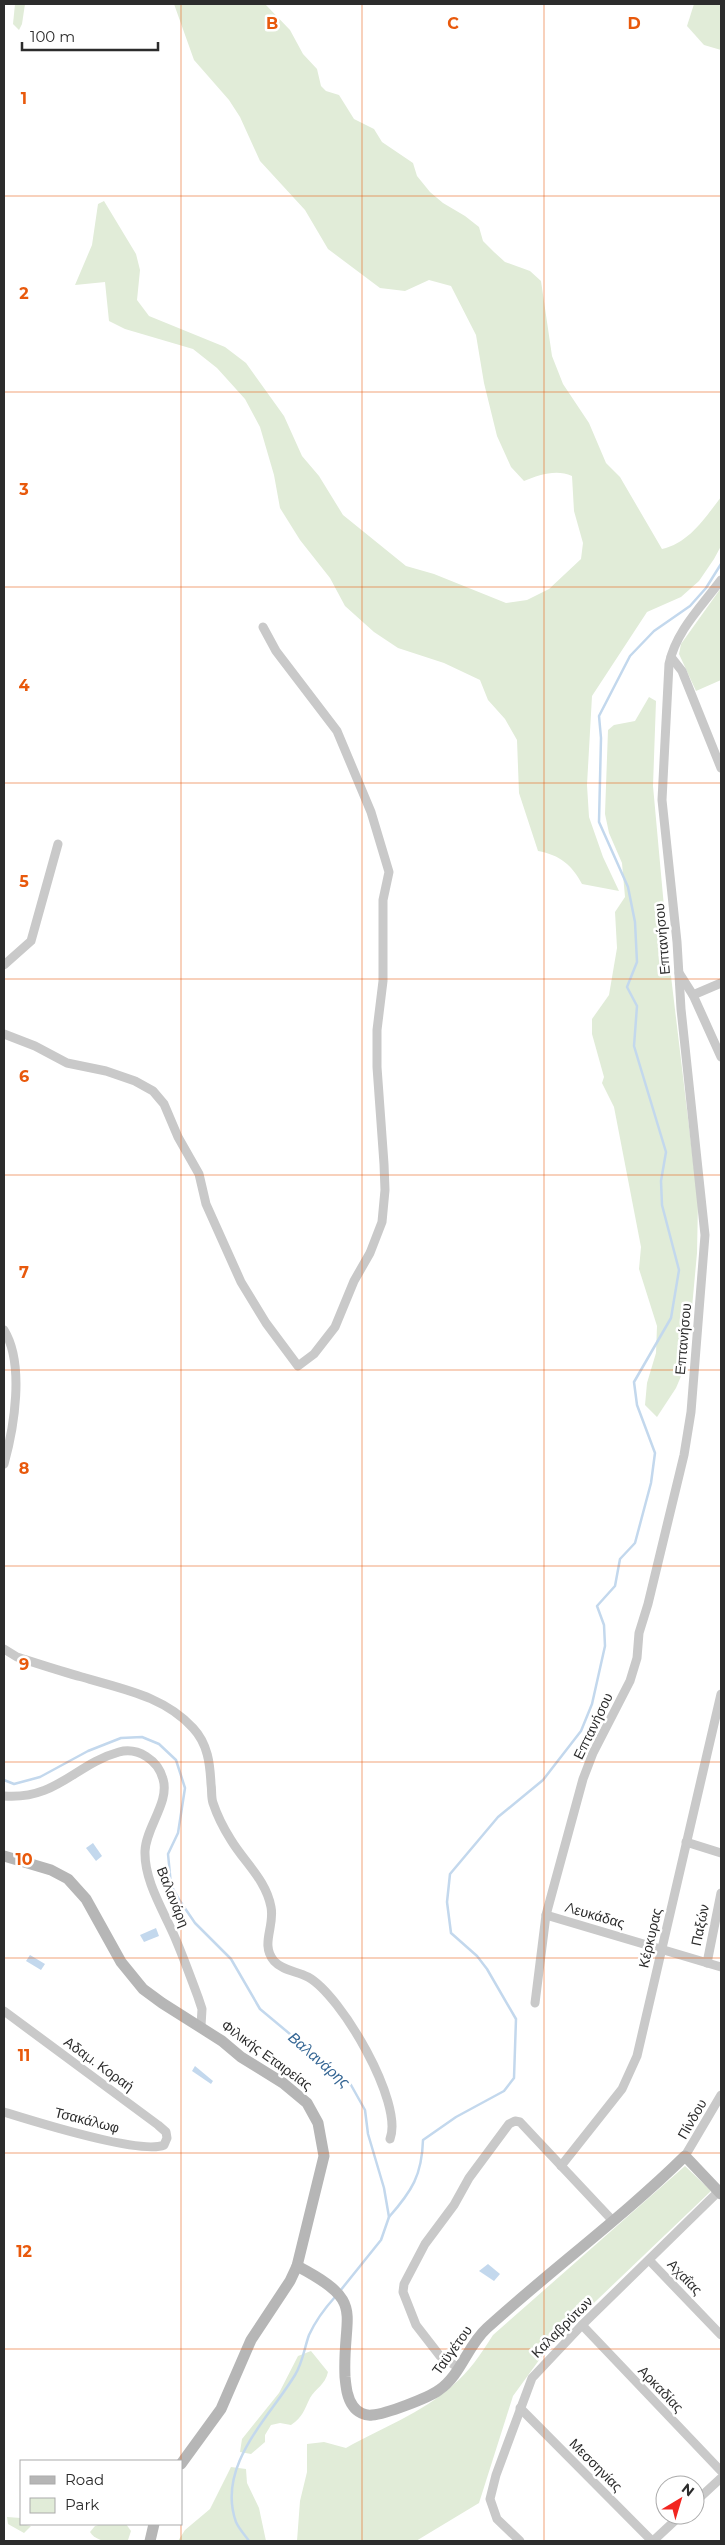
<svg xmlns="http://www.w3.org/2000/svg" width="725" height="2545" font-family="Montserrat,sans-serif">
<rect width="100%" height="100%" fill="#fff"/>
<!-- green -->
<g fill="#e1ecd8">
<path d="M15 4H25L22 24 19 30 13 24Z"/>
<path d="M174 4H265L290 30 303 54 317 69 321 86 326 91 339 95 354 119 374 129 382 142 413 163 417 176 430 192 443 203 465 216 479 227 483 241 494 252 505 262 530 271 541 281 552 356 563 384 589 423 606 463 620 477 662 549C689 543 705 518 721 497V546L714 559 699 581 681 597 647 612 592 696 587 785 589 817 603 857 619 891 582 884C572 865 560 855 538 851L519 793 517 740 505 719 488 700 480 680 444 663 398 648 374 632 345 606 330 578 300 540 280 508 274 475 260 427 245 399 217 368 193 349 125 329 109 321 105 282 75 285 92 245 98 204 104 201 136 254 140 270 137 300 149 316 225 347 246 363 284 416 302 456 319 476 343 515 406 566 434 574 506 603 527 600 549 589 581 559 583 543 574 511 572 476C556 469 539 475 524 481L511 467 497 436 484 383 476 335 451 286 429 280 405 291 380 288 328 249 305 210 260 161 240 117 229 100 194 60Z"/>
<path d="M694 4H721V50L704 45 687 26Z"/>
<path d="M721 588V680L696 691 679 654 681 644Z"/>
<path d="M649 697 656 701 653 786 668 951 698 1202 697 1253 687 1362 676 1388 657 1417 645 1405 647 1383 656 1353 657 1326 639 1269 641 1247 614 1107 602 1083 604 1077 592 1034V1019L609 995 617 948 615 912 625 897 622 863 609 833 605 814 608 730 614 725 635 721Z"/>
<path d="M685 2166 711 2191 550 2345 513 2396 479 2503 416 2541H297L300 2501 307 2472V2444L324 2442 346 2448C381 2428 422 2413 452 2386 469 2372 481 2354 493 2335Z"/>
<path d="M311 2351 328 2372C325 2385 316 2388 310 2398 304 2410 303 2417 291 2425L280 2423 271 2425 265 2435V2442L251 2454 240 2452 242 2439 279 2393 298 2356Z"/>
<path d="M231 2467 246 2469 247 2483 259 2508 266 2541H178L185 2530 210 2509Z"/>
<path d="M7 2517 21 2518V2524L31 2526 24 2533 8 2524Z"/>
<path d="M102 2524H126L131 2531 128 2540C116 2544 97 2543 90 2532L95 2526Z"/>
</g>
<!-- water -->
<g fill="#c3d8ed">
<path d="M93 1843 102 1856 96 1861 86 1848Z"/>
<path d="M156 1928 159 1936 144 1942 140 1935Z"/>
<path d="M30 1955 45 1964 41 1970 26 1961Z"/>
<path d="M195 2066 213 2081 211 2084 192 2071Z"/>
<path d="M488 2264 500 2274 494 2281 479 2271Z"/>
</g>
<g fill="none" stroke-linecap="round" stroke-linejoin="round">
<!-- stream -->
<g stroke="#c3d8ed" stroke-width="2.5">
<path d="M4 1780 14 1784 40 1777 88 1751 121 1738 142 1737 159 1744 176 1760 185 1788 178 1833 168 1854 171 1885 180 1901 195 1923 231 1959 260 2009 351 2085 365 2110 368 2134 384 2188 389 2217 381 2240 340 2291"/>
<path d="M389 2217C412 2191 422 2175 423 2140L456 2117 504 2091 514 2078 516 2019 487 1969 477 1956 451 1933 447 1902 450 1874 498 1817 543 1780 581 1731 592 1704 605 1646 604 1625 597 1606 615 1586 620 1559 635 1543 651 1483 655 1453 637 1405 634 1382 671 1318 679 1270 662 1205 661 1181 666 1152 634 1046 637 1006 627 987 637 962 635 922 628 887 599 822 601 738 599 716 630 656 654 631 690 606 706 588 721 564"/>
<path d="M249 2541C245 2535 239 2529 236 2522 216 2466 269 2418 295 2375 303 2362 304 2349 309 2335 315 2322 325 2308 335 2297"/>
</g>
<!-- street -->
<g stroke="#c9c9c9" stroke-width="9">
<path d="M671 657 682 671 721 768"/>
<path d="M4 965 31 941 58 844"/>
<path d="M679 973 693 995 721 1057"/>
<path d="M693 995 721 983"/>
<path d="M4 1034 35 1046 67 1063 106 1071 135 1081 153 1091 164 1104 178 1137 199 1174 206 1204 241 1282 266 1323 298 1366 314 1354 335 1327 354 1281 370 1253 382 1222 385 1190 384 1164 377 1067V1030L383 981V900L389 872 371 812 337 731 276 651 263 627"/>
<path d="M4 1330C25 1364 14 1428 4 1464"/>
<path d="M4 1649 17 1657C39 1664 60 1671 82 1677 122 1689 164 1696 193 1728 208 1744 210 1764 211 1784 212 1790 211 1797 213 1803 217 1815 224 1829 231 1840 245 1863 266 1880 271 1907 275 1927 260 1944 274 1961 283 1971 297 1971 308 1977 341 1995 404 2103 390 2139"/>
<path d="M4 1796C57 1800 75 1764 119 1752 138 1747 158 1760 163 1779 170 1802 146 1827 145 1851 144 1882 165 1913 176 1940 184 1959 191 1978 198 1997L202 2009 201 2026"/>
<path d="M686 1842 721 1853"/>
<path d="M546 1915 721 1967"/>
<path d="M707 1963 721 1893"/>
<path d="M535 2003 546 1915 583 1779 593 1753 630 1681 637 1658 639 1633 648 1604 684 1455 691 1412 705 1235 681 1009 677 942 662 800 669 664C676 631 701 607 721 580"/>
<path d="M4 2011 158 2125 166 2132 167 2138 164 2145C140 2155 33 2121 4 2112"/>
<path d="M685 2156 721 2095"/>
<path d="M561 2166 622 2089 637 2056 721 1694"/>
<path d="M649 2260 721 2335"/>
<path d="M582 2325 721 2471"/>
<path d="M459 2368 440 2356 416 2325 403 2292 404 2284 425 2244 454 2205 469 2178 509 2124 515 2121 520 2122 613 2221"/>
<path d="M520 2408 652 2541"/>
<path d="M695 2502 721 2478"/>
<path d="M520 2541 497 2519 490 2499 496 2475 532 2378 582 2325 719 2191"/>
<path d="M653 2541 681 2515"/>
</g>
<!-- secondary -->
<g stroke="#b6b6b6" stroke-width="11">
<path d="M4 1856 51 1870 68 1879 86 1899 121 1962 143 1989 162 2003 222 2041 241 2057 283 2083 307 2103 318 2123 324 2156 297 2266 290 2281 251 2340 221 2409 181 2464"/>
<path d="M297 2266C368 2303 342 2311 345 2377 346 2387 347 2398 353 2406 357 2412 365 2416 372 2415 386 2414 428 2398 439 2390 461 2375 467 2346 487 2328 552 2269 623 2217 685 2156L721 2194"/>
<path d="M150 2541 154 2524"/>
</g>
</g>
<!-- grid -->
<path fill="none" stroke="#e8590c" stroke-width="1" stroke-opacity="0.55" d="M181 4V2461M362 4V2541M544 4V2541M4 196H721M4 392H721M4 587H721M4 783H721M4 979H721M4 1175H721M4 1370H721M4 1566H721M4 1762H721M4 1958H721M4 2153H721M4 2349H721M181 2461V2524M181 2524V2541"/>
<g text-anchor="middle" stroke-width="5" stroke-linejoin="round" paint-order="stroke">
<!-- street labels -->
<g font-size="14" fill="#2c2c2c" stroke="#fff">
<text transform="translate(662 939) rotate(-95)" y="5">Επτανήσου</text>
<text transform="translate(683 1339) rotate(-85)" y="5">Επτανήσου</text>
<text transform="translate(593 1726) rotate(-64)" y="5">Επτανήσου</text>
<text transform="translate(173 1897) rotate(68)" y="5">Βαλανάρη</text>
<text transform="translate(595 1915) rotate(16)" y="5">Λευκάδας</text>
<text transform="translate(700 1925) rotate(-78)" y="5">Παξών</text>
<text transform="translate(650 1938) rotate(-77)" y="5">Κέρκυρας</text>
<text transform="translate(267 2055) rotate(36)" y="5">Φιλικής Εταιρείας</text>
<text transform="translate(99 2064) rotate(36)" y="5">Αδαμ. Κοραή</text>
<text transform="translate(692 2119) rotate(-60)" y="5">Πίνδου</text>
<text transform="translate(87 2120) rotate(14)" y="5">Τσακάλωφ</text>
<text transform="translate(685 2277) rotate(46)" y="5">Αχαΐας</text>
<text transform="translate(562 2327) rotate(-45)" y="5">Καλαβρύτων</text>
<text transform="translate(452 2350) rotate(-54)" y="5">Ταϋγέτου</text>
<text transform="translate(661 2389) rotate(46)" y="5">Αρκαδίας</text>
<text transform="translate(596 2465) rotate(45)" y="5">Μεσσηνίας</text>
</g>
<!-- water labels -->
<g font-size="15" font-style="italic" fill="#356694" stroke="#fff">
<text transform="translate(319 2060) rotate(41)" y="5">Βαλανάρης</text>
</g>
</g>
<g font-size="16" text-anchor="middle" font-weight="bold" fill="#e8590c" stroke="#fff" stroke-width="5" stroke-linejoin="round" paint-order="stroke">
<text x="272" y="29">B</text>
<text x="453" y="29">C</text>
<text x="634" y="29">D</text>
<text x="24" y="104">1</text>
<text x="24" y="299">2</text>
<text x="24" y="495">3</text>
<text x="24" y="691">4</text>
<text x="24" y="887">5</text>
<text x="24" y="1082">6</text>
<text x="24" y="1278">7</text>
<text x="24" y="1474">8</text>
<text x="24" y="1670">9</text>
<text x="24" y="1865">10</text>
<text x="24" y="2061">11</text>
<text x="24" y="2257">12</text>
</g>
<!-- border -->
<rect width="725" height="2545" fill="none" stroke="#2c2c2c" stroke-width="10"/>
<!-- legend -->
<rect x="20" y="2460" width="162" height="65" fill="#ffffff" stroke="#ababab"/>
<rect x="30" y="2476" width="25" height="8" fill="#b6b6b6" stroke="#ababab"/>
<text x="65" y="2485" font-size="15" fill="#2c2c2c">Road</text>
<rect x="30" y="2498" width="25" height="15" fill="#e1ecd8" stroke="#ababab"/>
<text x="65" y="2510" font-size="15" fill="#2c2c2c">Park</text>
<!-- north arrow -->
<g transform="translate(680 2500) rotate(38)"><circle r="24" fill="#ffffff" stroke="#ababab"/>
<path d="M0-4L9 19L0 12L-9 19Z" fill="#f22520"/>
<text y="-8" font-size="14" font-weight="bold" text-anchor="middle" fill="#2c2c2c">N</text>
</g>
<!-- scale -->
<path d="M22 42v8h136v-8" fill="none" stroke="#2c2c2c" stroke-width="2.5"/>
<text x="30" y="42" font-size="15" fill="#2c2c2c" stroke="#ffffff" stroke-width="4" paint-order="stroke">100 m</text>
</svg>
